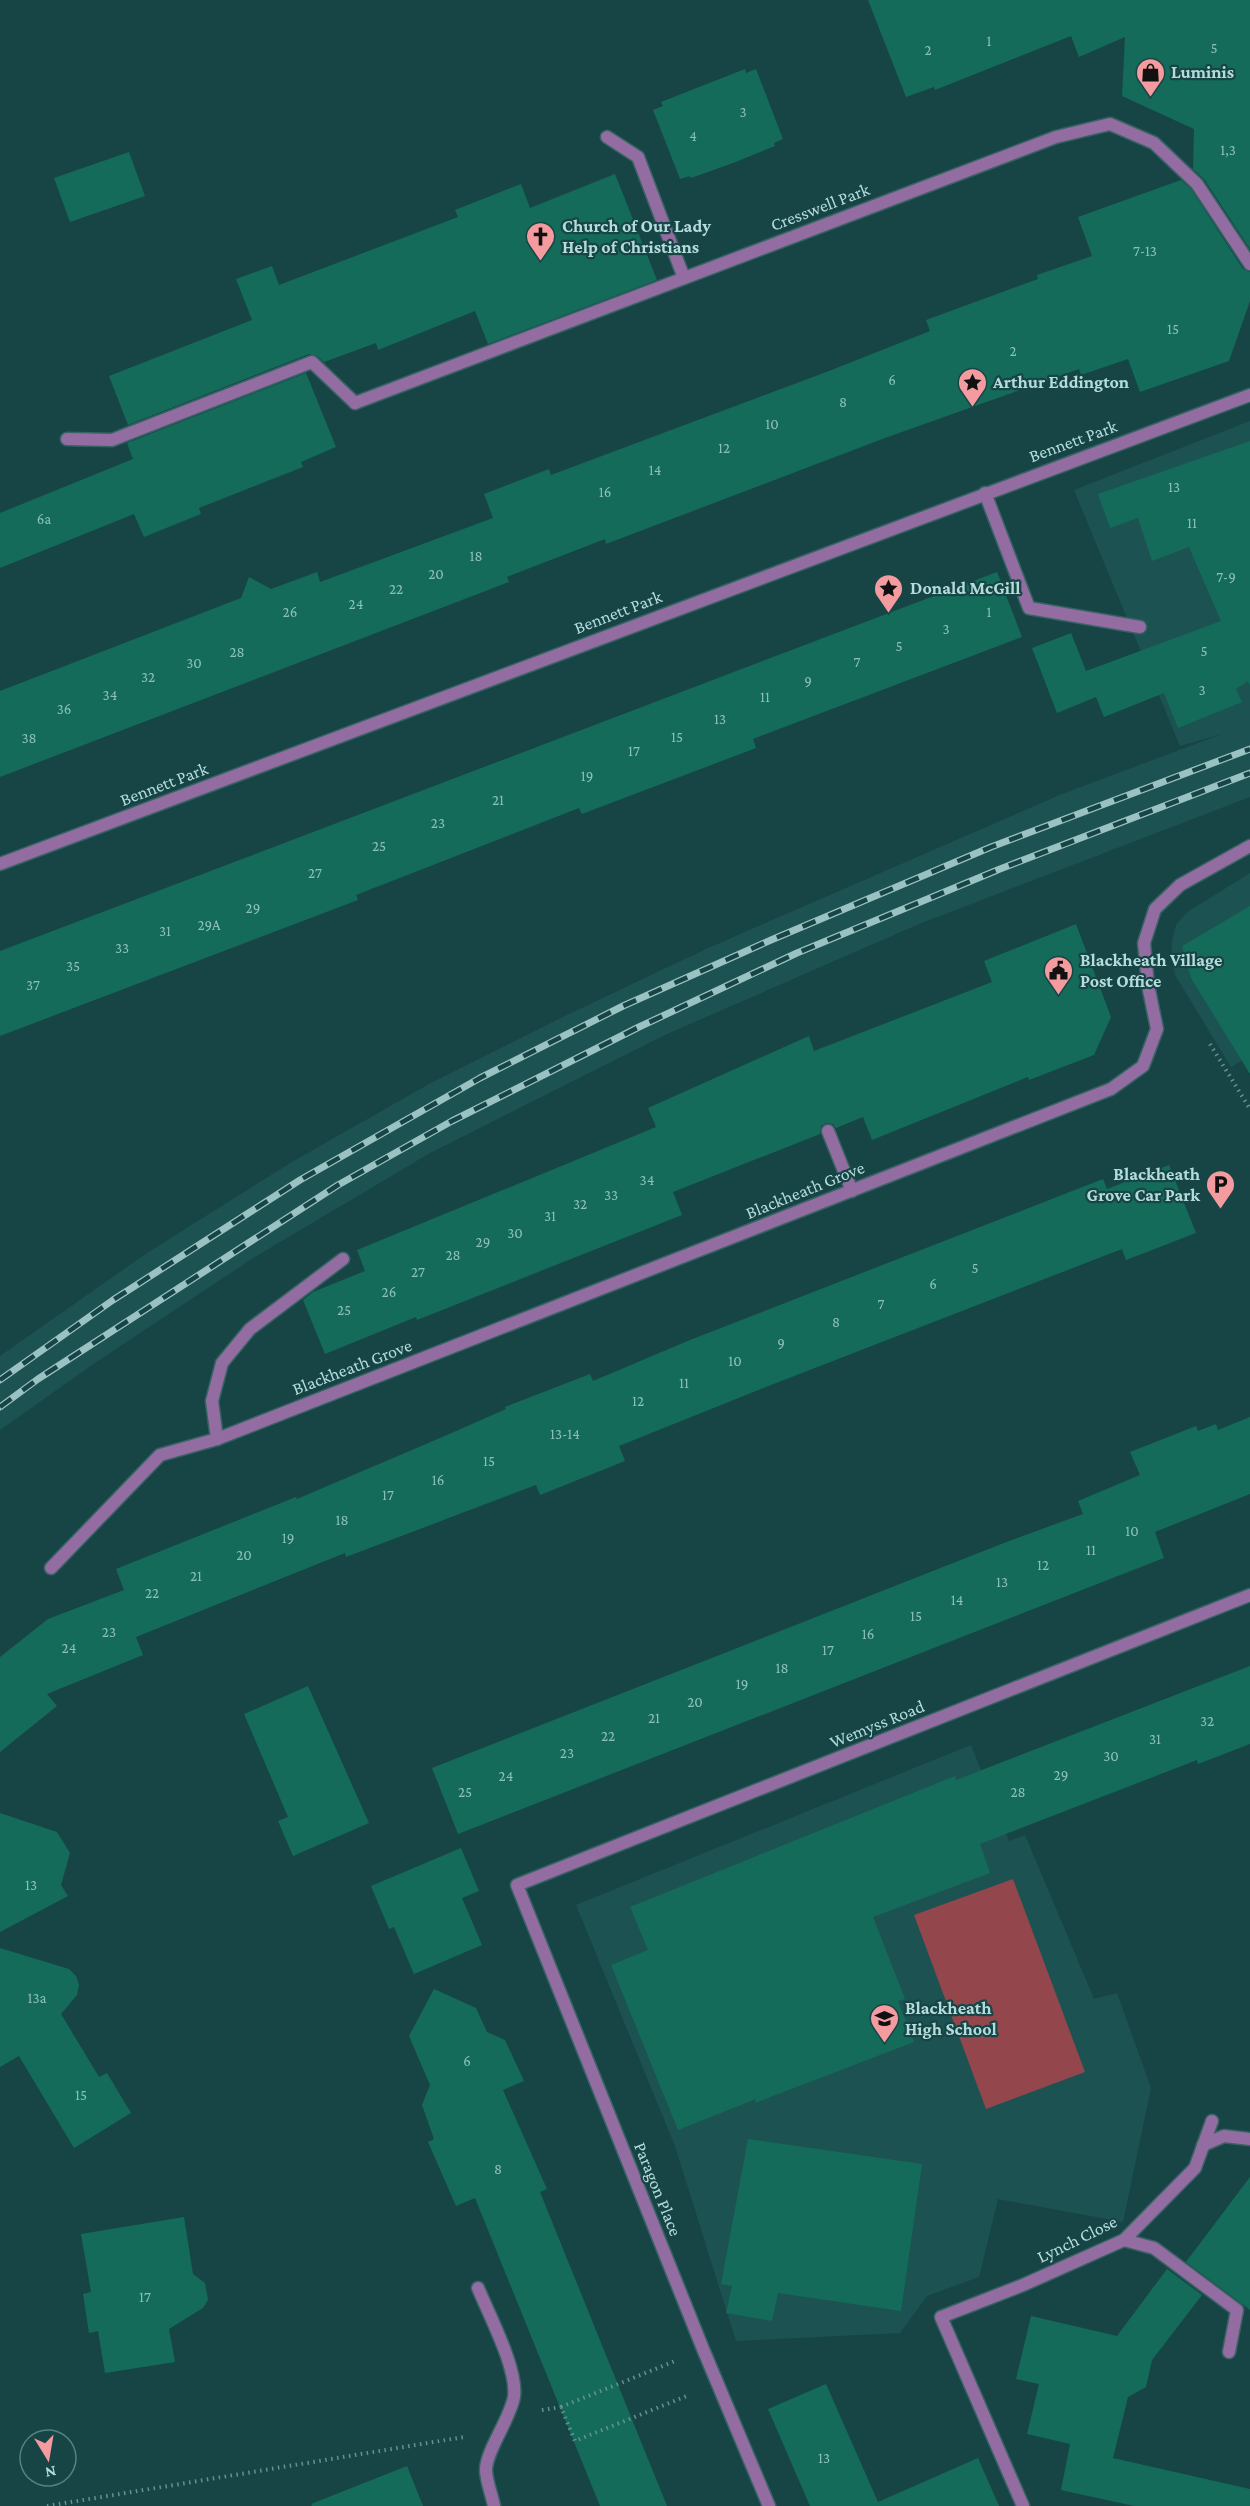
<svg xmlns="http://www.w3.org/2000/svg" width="1250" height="2506" font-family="'Crimson Pro',serif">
<rect width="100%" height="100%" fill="#174546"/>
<!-- built -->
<g fill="#1d5253">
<path d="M1250 421V797L919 924 665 1035 430 1153 253 1258 92 1365 0 1430V1356L147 1253 292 1162 429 1084 567 1015 706 949 1062 794 1222 734 1180 746 1074 490Z"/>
<path d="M1250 873V1056L1231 1067 1175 975 1171 958 1172 941 1176 925 1186 913Z"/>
<path d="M971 1745 1009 1841 1025 1835 1094 1999 1117 1993 1151 2088 1123 2222 998 2199 979 2277 927 2296 900 2333 736 2341 675 2146 576 1905Z"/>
</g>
<!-- green -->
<path fill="#94464d" d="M1013 1879 1085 2072 986 2109 914 1915Z"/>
<!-- building -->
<g fill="#146b5a">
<path d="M868 0H1250V249L1204 179 1193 169 1194 129 1122 96 1125 37 1079 57 1071 36 935 90 934 87 906 97Z"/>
<path d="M745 69 746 73 756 69 783 139 774 143 775 146 733 163 691 178 690 176 680 179 653 110 663 106 661 102Z"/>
<path d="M129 152 145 196 70 222 54 178Z"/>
<path d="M615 174 657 280 488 344 475 311 378 350 376 343 324 362 317 356 309 354 128 425 109 376 252 320 236 279 272 266 279 285 458 217 455 210 521 184 530 208Z"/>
<path d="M1181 180 1191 189 1243 269 1250 272V301L1229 361 1140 392 1128 359 1081 375 1079 369 885 438 606 544 605 539 507 577 509 582 0 777V691L241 598 249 577 271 589 317 572 320 582 493 518 484 494 549 469 551 475 829 371 930 331 926 320 1038 279 1037 275 1092 256 1078 217Z"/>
<path d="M306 373 336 447 301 462 303 467 199 508 201 514 144 537 134 514 0 568V513L133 459 127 443Z"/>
<path d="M1250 441V686L1248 681 1236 689 1242 702 1178 728 1164 693 1104 717 1096 697 1057 713 1032 648 1071 633 1086 671 1221 621 1189 547 1152 561 1138 518 1110 528 1098 494Z"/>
<path d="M997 572 1022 637 753 739 756 748 582 814 579 808 356 895 358 900 0 1036V951Z"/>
<path d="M1250 906V1074L1191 978 1182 946Z"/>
<path d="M1076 924 1111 1017 1094 1055 1029 1080 1028 1077 872 1140 863 1117 836 1128 833 1124 826 1123 821 1126 820 1134 673 1192 682 1215 417 1320 416 1317 325 1354 303 1300 313 1292 365 1271 357 1250 656 1127 648 1108 809 1036 814 1051 992 982 984 961Z"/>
<path d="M1169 1165 1196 1233 1126 1260 1122 1249 771 1385 619 1446 625 1461 540 1495 536 1485 346 1557 345 1553 136 1637 143 1655 47 1694 57 1706 0 1752V1657L48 1619 124 1590 116 1569 296 1497 297 1499 447 1435 506 1409 505 1407 590 1374 593 1381 690 1340 1103 1179 1107 1189Z"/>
<path d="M1250 1417V1494L1155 1532 1164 1558 458 1834 432 1768 1009 1541 1083 1514 1078 1501 1140 1475 1130 1452 1196 1426 1198 1431 1216 1424 1218 1430Z"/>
<path d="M1250 1666V1744L1198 1764 1197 1760 980 1844 990 1873 873 1917 905 1999 898 2001 914 2042 755 2103 756 2099 678 2130 611 1965 648 1950 630 1907 955 1776 956 1780Z"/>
<path d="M308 1686 369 1823 293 1856 278 1821 288 1817 244 1714Z"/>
<path d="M0 1813 57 1832 70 1853 61 1885 68 1896 0 1932Z"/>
<path d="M461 1848 479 1891 462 1898 482 1945 414 1974 394 1927 389 1929 371 1886Z"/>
<path d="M0 1948 69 1969 76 1976 79 1985 77 1995 61 2014 99 2077 107 2073 131 2113 74 2148 19 2056 0 2067Z"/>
<path d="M434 1989 476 2008 487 2032 505 2040 524 2081 503 2090 547 2189 540 2192 667 2506H600L475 2198 456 2206 428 2142 434 2139 422 2105 430 2085 409 2036Z"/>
<path d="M748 2139 922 2164 901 2311 778 2293 772 2321 726 2313 732 2286 721 2284Z"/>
<path d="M1250 2177V2310L1186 2262Z"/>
<path d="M184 2217 193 2274 205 2283 208 2300 203 2308 169 2329 175 2362 105 2373 98 2331 89 2333 83 2294 91 2292 81 2234Z"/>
<path d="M1167 2269 1202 2295 1152 2360 1146 2387 1128 2397 1113 2458 1250 2489V2506H1134L1061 2490 1070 2444 1027 2434 1039 2384 1016 2379 1031 2316 1117 2336Z"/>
<path d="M826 2384 878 2502 978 2458 999 2506H810L768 2409Z"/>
<path d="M407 2466 423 2506H312L311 2504Z"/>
</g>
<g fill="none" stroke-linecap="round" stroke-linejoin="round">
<defs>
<g id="lane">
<path d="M607 137 638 157 684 278"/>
<path d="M67 439 112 440 312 362 355 403"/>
<path d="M985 493 1029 608 1140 627"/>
<path d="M828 1131 852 1191"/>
<path d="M51 1568 160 1455 217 1439 212 1401 222 1363 250 1329 343 1259"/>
<path d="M1203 2145 1224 2136 1250 2139"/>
<path d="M1124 2240 1154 2248 1237 2310 1229 2352"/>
</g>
<g id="street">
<path d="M355 403 1056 137 1110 124 1154 143 1197 184 1250 264"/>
<path d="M0 864 1250 395"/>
<path d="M217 1439 1111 1089 1143 1066 1157 1029 1148 985 1144 943 1155 909 1180 885 1250 846"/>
<path d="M478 2288C489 2315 518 2369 514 2397 510 2419 486 2451 486 2470 486 2481 492 2495 494 2506"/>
<path d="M769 2506 703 2349 517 1885 1250 1595"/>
<path d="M1023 2506 941 2317 1023 2285 1124 2240 1195 2168 1212 2121"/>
</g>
</defs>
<!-- lane casing -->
<use href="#lane" stroke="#376364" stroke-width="15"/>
<!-- street casing -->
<use href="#street" stroke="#376364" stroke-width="15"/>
<!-- path -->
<g stroke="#669191" stroke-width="4" stroke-dasharray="1.5 4.5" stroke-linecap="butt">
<path d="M1210 1044 1250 1109"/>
<path d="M561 2407 675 2361"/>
<path d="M542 2410 561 2407 575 2441 689 2395"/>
<path d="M47 2506 464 2437"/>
</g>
<!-- lane -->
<use href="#lane" stroke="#936ca2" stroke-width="12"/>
<!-- street -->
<use href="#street" stroke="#936ca2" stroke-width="12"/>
<defs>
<g id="rail">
<path d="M0 1380 113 1300 300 1180 480 1078 623 1006 771 940 991 847 1250 749"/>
<path d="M0 1407 38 1379 338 1185 452 1121 639 1027 797 953 1000 869 1250 773"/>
</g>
</defs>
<!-- rail casing -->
<use href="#rail" stroke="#9ac2c2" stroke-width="7"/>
<!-- rail -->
<use href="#rail" stroke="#174546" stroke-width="4.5" stroke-dasharray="14" stroke-linecap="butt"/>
</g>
<!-- icons -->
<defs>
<symbol id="shop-pin" viewBox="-11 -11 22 30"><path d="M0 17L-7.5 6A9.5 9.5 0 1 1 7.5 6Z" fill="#f49b9f" stroke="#174546"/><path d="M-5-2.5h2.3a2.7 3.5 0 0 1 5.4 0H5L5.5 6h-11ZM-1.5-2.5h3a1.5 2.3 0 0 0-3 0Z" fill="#111"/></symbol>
<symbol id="church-pin" viewBox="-11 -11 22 30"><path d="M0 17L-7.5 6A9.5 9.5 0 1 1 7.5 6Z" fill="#f49b9f" stroke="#174546"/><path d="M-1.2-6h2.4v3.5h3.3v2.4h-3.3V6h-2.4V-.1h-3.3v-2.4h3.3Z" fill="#111"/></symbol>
<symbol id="sight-pin" viewBox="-11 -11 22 30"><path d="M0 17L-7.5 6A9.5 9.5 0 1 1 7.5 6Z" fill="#f49b9f" stroke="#174546"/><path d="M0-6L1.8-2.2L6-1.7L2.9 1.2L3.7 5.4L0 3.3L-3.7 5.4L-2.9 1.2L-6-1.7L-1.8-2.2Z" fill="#111"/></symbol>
<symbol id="civic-pin" viewBox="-11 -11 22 30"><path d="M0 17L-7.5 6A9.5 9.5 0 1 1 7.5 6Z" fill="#f49b9f" stroke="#174546"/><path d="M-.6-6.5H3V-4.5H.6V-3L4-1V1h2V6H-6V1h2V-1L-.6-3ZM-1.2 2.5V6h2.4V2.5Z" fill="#111"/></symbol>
<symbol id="parking-pin" viewBox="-11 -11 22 30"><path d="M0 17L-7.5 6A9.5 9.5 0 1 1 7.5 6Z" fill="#f49b9f" stroke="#174546"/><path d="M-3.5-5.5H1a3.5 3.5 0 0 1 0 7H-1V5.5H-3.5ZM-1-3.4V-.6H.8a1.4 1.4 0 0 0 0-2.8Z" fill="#111"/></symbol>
<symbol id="school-pin" viewBox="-11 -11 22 30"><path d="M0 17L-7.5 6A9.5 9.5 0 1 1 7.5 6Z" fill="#f49b9f" stroke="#174546"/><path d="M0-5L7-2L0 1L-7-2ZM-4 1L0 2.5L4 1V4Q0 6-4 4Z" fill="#111"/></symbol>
</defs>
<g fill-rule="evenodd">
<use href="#shop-pin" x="1134" y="56" width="33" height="45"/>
<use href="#church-pin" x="524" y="220" width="33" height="45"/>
<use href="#sight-pin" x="956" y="366" width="33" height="45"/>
<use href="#sight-pin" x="872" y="572" width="33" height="45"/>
<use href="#civic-pin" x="1042" y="954" width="33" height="45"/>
<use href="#parking-pin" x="1204" y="1168" width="33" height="45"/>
<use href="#school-pin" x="868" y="2002" width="33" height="45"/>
</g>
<g text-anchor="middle" stroke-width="4.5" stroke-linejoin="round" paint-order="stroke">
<!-- number labels -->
<g font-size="15" fill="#8dc0bc">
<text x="989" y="46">1</text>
<text x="1214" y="53">5</text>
<text x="928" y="55">2</text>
<text x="743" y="117">3</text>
<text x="693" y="141">4</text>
<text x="1228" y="155">1,3</text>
<text x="1145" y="256">7-13</text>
<text x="1173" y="334">15</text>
<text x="1013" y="356">2</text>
<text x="892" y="385">6</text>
<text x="843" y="407">8</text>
<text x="772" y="429">10</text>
<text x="724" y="453">12</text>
<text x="655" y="475">14</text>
<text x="1174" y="492">13</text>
<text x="605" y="497">16</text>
<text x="44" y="524">6a</text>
<text x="1192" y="528">11</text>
<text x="476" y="561">18</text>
<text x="436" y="579">20</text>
<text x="1226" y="582">7-9</text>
<text x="396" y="594">22</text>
<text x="356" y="609">24</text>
<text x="290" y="617">26</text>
<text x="989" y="617">1</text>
<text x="946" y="634">3</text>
<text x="899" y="651">5</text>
<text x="1204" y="656">5</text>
<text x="237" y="657">28</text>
<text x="857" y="667">7</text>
<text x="194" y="668">30</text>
<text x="148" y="682">32</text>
<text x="808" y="686">9</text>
<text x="1202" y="695">3</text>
<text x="110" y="700">34</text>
<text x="765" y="702">11</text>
<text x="64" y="714">36</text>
<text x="720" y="724">13</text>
<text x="677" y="742">15</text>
<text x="29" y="743">38</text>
<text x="634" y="756">17</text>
<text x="587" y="781">19</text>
<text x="498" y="805">21</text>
<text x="438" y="828">23</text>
<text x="379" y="851">25</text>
<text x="315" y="878">27</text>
<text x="253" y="913">29</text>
<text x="209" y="930">29A</text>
<text x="165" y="936">31</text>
<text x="122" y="953">33</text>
<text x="73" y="971">35</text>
<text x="33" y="990">37</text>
<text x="647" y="1185">34</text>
<text x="611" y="1200">33</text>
<text x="580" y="1209">32</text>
<text x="550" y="1221">31</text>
<text x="515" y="1238">30</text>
<text x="483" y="1247">29</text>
<text x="453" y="1260">28</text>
<text x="975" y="1273">5</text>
<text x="418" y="1277">27</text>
<text x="933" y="1289">6</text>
<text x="389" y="1297">26</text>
<text x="881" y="1309">7</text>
<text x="344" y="1315">25</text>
<text x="836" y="1327">8</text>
<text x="781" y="1348">9</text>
<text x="735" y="1366">10</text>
<text x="684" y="1388">11</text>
<text x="638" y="1406">12</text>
<text x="565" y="1439">13-14</text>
<text x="489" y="1466">15</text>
<text x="438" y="1485">16</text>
<text x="388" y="1500">17</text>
<text x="342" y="1525">18</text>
<text x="1132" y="1536">10</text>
<text x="288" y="1543">19</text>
<text x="1091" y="1555">11</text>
<text x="244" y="1560">20</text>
<text x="1043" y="1570">12</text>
<text x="196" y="1581">21</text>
<text x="1002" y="1587">13</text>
<text x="152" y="1598">22</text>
<text x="957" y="1605">14</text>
<text x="916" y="1621">15</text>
<text x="109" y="1637">23</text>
<text x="868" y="1639">16</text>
<text x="69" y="1653">24</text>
<text x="828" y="1655">17</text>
<text x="782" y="1673">18</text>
<text x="742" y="1689">19</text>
<text x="695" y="1707">20</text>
<text x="654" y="1723">21</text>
<text x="1207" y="1726">32</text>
<text x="608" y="1741">22</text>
<text x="1155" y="1744">31</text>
<text x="567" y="1758">23</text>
<text x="1111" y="1761">30</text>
<text x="1061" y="1780">29</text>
<text x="506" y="1781">24</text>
<text x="465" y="1797">25</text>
<text x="1018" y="1797">28</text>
<text x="31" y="1890">13</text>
<text x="37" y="2003">13a</text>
<text x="467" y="2066">6</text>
<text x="81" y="2100">15</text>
<text x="498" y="2174">8</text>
<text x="145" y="2302">17</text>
<text x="824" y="2463">13</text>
</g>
<!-- poi labels -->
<g font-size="18" font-weight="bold" fill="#b5dcdc" stroke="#174546" text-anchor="start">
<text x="1171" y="78">Luminis</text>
<text x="562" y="232">Church of Our Lady<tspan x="562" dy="21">Help of Christians</tspan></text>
<text x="993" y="388">Arthur Eddington</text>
<text x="910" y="594">Donald McGill</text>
<text x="1080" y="966">Blackheath Village<tspan x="1080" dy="21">Post Office</tspan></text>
<text x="1200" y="1180" text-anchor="end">Blackheath<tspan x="1200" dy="21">Grove Car Park</tspan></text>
<text x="905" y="2014">Blackheath<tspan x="905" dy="21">High School</tspan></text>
</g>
<!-- street labels -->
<g font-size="18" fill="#b5dcdc" stroke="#174546">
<text transform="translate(820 207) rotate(-21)" y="6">Cresswell Park</text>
<text transform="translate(1073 441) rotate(-20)" y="6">Bennett Park</text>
<text transform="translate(618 612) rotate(-21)" y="6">Bennett Park</text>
<text transform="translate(164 784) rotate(-21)" y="6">Bennett Park</text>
<text transform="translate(805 1190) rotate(-22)" y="6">Blackheath Grove</text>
<text transform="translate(352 1367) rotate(-21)" y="6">Blackheath Grove</text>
<text transform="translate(877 1724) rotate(-22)" y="6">Wemyss Road</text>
<text transform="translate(658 2189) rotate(68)" y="6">Paragon Place</text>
<text transform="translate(1077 2239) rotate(-26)" y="6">Lynch Close</text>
</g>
</g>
<!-- north arrow -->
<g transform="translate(48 2458) rotate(169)"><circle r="28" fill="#174546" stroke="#568182" stroke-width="1.5"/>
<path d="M0-4.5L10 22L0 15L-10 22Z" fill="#f49b9f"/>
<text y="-9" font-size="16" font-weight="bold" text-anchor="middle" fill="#b5dcdc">N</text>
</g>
</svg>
